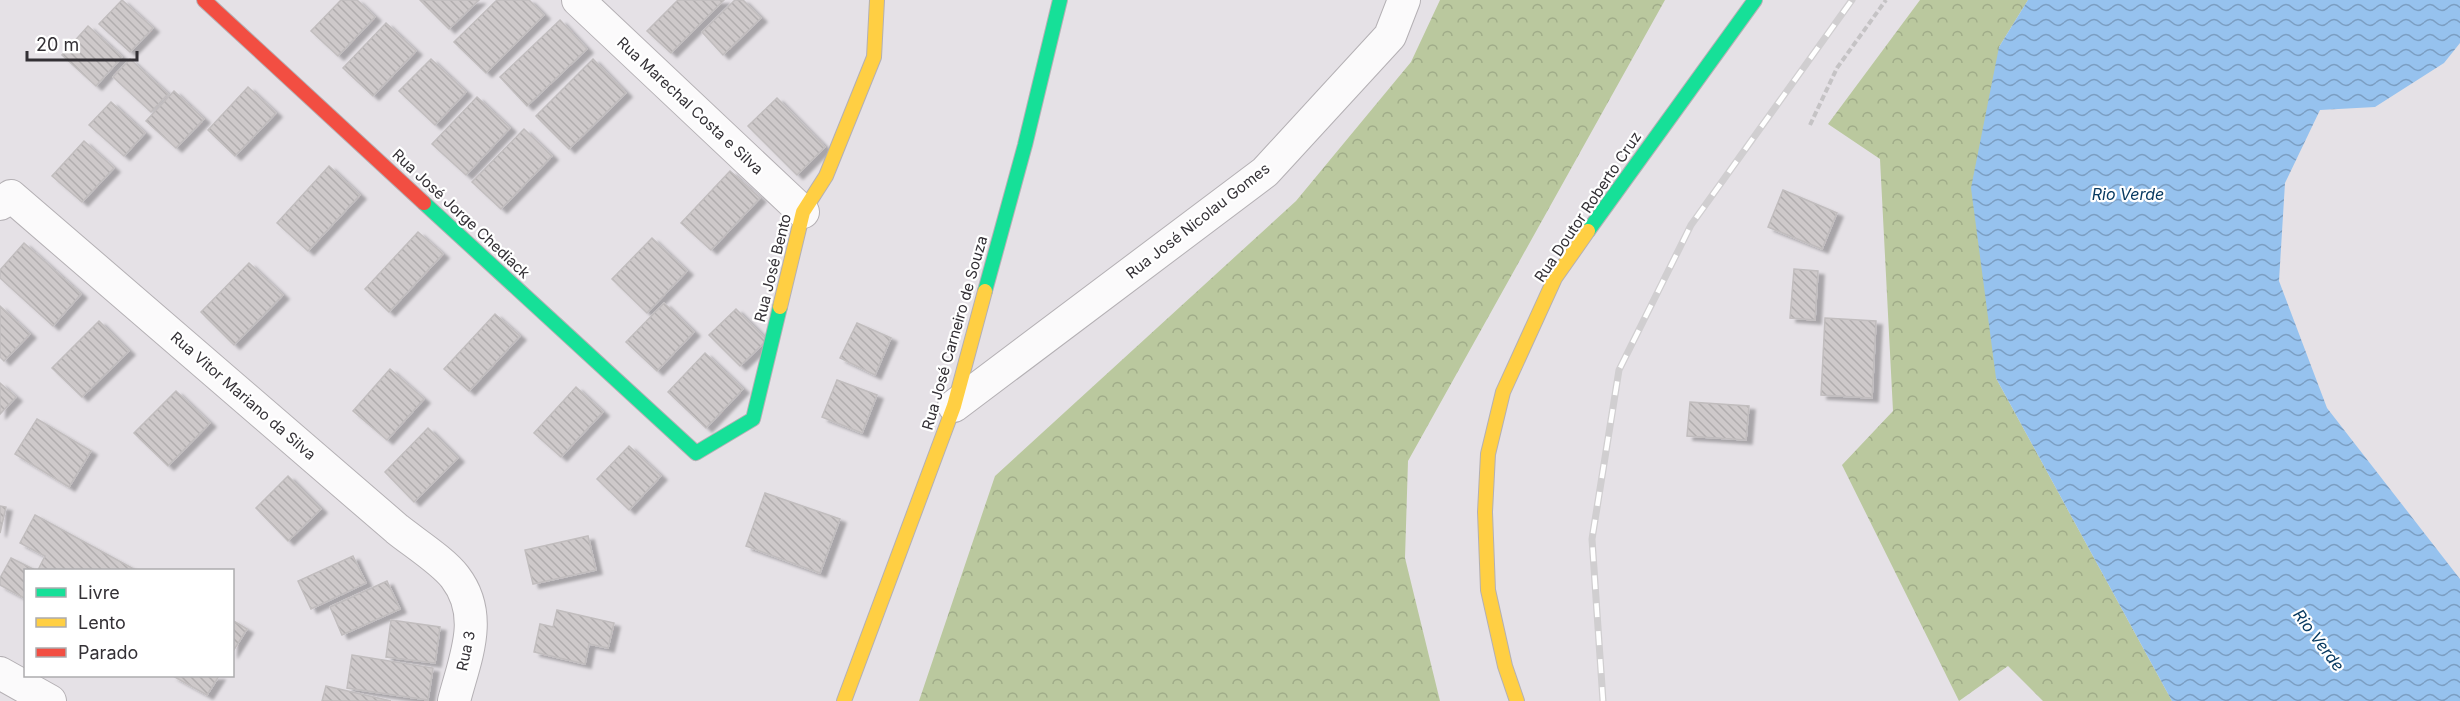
<svg xmlns="http://www.w3.org/2000/svg" width="2460" height="701" font-family="Inter,sans-serif">
<defs>
<pattern id="forest-crowns" width="20" height="18" patternUnits="userSpaceOnUse" patternTransform="scale(1.5)"><rect width="20" height="18" fill="#bac89e"/><path d="M2 6a3 3 0 1 1 6 0M12 15a3 3 0 1 1 6 0" fill="none" stroke="#a0ac89"/></pattern>
<pattern id="water-waves" width="16" height="10" patternUnits="userSpaceOnUse" patternTransform="scale(1.5)"><rect width="16" height="10" fill="#96c2ee"/><path d="M0 5q4-4 8 0t8 0" fill="none" stroke="#7b9ec2"/></pattern>
<pattern id="building-back-hatch" width="6" height="6" patternUnits="userSpaceOnUse" patternTransform="scale(1.5)"><rect width="6" height="6" fill="#cec9ca"/><path d="M-1 5l2 2M0 0l6 6M5-1l2 2" fill="none" stroke="#b1adae"/></pattern>
<filter id="shadow"><feDropShadow dx="6" dy="4" stdDeviation="1.5" flood-color="#0004"/></filter>
</defs>
<rect width="100%" height="100%" fill="#e5e1e6"/>
<!-- forest -->
<g fill="url(#forest-crowns)">
<path d="M1440 0H1665L1408 461 1405 558 1440 701H919L995 476 1296 201 1411 62Z"/>
<path d="M1920 0H2028L1999 47 1996 378 2172 701H2043L2008 666 1959 701 1842 465 1893 411 1880 159 1828 124Z"/>
</g>
<!-- water -->
<path fill="url(#water-waves)" d="M2028 0H2460V43L2444 63 2375 107 2320 110 2285 183 2279 281 2327 408 2460 579V701H2172L1996 378 1971 188 1999 47Z"/>
<!-- building -->
<g fill="url(#building-back-hatch)" stroke="#c1bdbe" stroke-width="1.5" filter="url(#shadow)">
<path d="M122 0 153 28 130 52 99 24Z"/>
<path d="M341 0H357L375 17 338 56 311 31Z"/>
<path d="M420 0H479L449 29Z"/>
<path d="M497 0H529L544 15 486 73 454 42Z"/>
<path d="M678 0H724L671 53 647 31Z"/>
<path d="M735 0H743L761 18 723 55 702 32Z"/>
<path d="M560 20 587 49 527 106 500 77Z"/>
<path d="M386 23 416 51 373 96 343 68Z"/>
<path d="M88 26 122 57 96 86 62 55Z"/>
<path d="M130 59 168 94 151 112 113 77Z"/>
<path d="M431 59 466 92 435 125 399 91Z"/>
<path d="M593 59 626 93 569 149 536 116Z"/>
<path d="M248 87 276 113 235 156 208 130Z"/>
<path d="M174 91 204 119 176 148 146 121Z"/>
<path d="M477 97 510 128 466 175 432 144Z"/>
<path d="M777 98 825 147 797 175 748 126Z"/>
<path d="M111 102 145 133 124 156 89 125Z"/>
<path d="M524 129 552 156 501 209 472 182Z"/>
<path d="M84 141 114 168 82 202 52 176Z"/>
<path d="M329 166 360 195 308 251 277 223Z"/>
<path d="M730 171 760 198 711 250 681 223Z"/>
<path d="M1783 190 1837 213 1822 249 1768 227Z"/>
<path d="M418 232 443 254 389 312 365 289Z"/>
<path d="M652 238 687 271 647 313 612 279Z"/>
<path d="M24 243 81 294 53 326 0 278V270Z"/>
<path d="M249 263 283 295 234 345 201 312Z"/>
<path d="M1794 269 1818 271 1815 320 1790 318Z"/>
<path d="M664 303 694 332 657 371 626 342Z"/>
<path d="M0 306 30 334 4 361 0 357Z"/>
<path d="M736 309 767 340 740 366 709 335Z"/>
<path d="M495 314 520 336 469 391 444 369Z"/>
<path d="M1825 318 1876 321 1872 398 1821 395Z"/>
<path d="M99 321 129 351 82 397 52 368Z"/>
<path d="M857 323 891 338 875 375 840 358Z"/>
<path d="M705 353 743 389 706 428 668 392Z"/>
<path d="M390 369 424 399 387 440 353 411Z"/>
<path d="M837 380 877 395 862 433 822 417Z"/>
<path d="M0 383 16 397 0 414Z"/>
<path d="M576 387 603 412 561 457 534 433Z"/>
<path d="M176 391 210 423 168 466 134 433Z"/>
<path d="M1690 402 1749 406 1746 440 1687 436Z"/>
<path d="M37 419 91 451 69 487 15 454Z"/>
<path d="M428 428 458 458 414 502 385 472Z"/>
<path d="M629 446 661 476 629 510 597 479Z"/>
<path d="M288 476 321 509 288 541 256 508Z"/>
<path d="M765 493 840 519 820 573 746 546Z"/>
<path d="M0 506 6 507 0 533Z"/>
<path d="M35 515 132 568 131 570H38L45 556 20 543Z"/>
<path d="M588 536 596 570 533 584 525 550Z"/>
<path d="M353 556 366 583 311 609 298 581Z"/>
<path d="M11 558 35 570H26V599L0 585V578Z"/>
<path d="M387 581 400 609 342 635 330 607Z"/>
<path d="M557 610 614 623 608 648 589 644 585 664 534 652 540 624 553 627Z"/>
<path d="M232 620 247 629 232 653Z"/>
<path d="M391 620 440 627 435 663 386 657Z"/>
<path d="M352 655 433 668 428 700 347 688Z"/>
<path d="M173 676H219L207 695Z"/>
<path d="M326 686 391 701H322Z"/>
</g>
<g fill="none" stroke-linecap="round" stroke-linejoin="round">
<defs>
<g id="street">
<path d="M578 0 803 212"/>
<path d="M0 204 11 196 397 529C413 542 443 561 455 577 485 616 465 658 454 701"/>
<path d="M954 406 1265 172 1390 36 1404 0"/>
<path d="M0 673 50 701"/>
</g>
<g id="fast">
<path d="M424 203 696 453 753 419 780 307"/>
<path d="M1588 231 1755 0"/>
<path d="M985 291 1025 145 1060 0"/>
</g>
<g id="slow">
<path d="M780 307 803 212 826 176 874 57 877 0"/>
<path d="M844 701 954 406 985 291"/>
<path d="M1517 701 1505 666 1488 590 1485 512 1488 454 1503 392 1555 278 1588 231"/>
</g>
<path id="jam" d="M204 0 424 203"/>
</defs>
<!-- street casing -->
<use href="#street" stroke="#b4b0b4" stroke-width="34"/>
<!-- fast casing -->
<use href="#fast" stroke="#b4b0b4" stroke-width="16"/>
<!-- slow casing -->
<use href="#slow" stroke="#b4b0b4" stroke-width="16"/>
<!-- jam casing -->
<use href="#jam" stroke="#b4b0b4" stroke-width="16"/>
<!-- path -->
<path stroke="#c5c3c5" stroke-width="4" stroke-dasharray="6 3" stroke-linecap="butt" d="M1810 125 1837 68 1886 0"/>
<!-- street -->
<use href="#street" stroke="#fbfafb" stroke-width="32"/>
<!-- fast -->
<use href="#fast" stroke="#16e098" stroke-width="14"/>
<!-- slow -->
<use href="#slow" stroke="#ffcf43" stroke-width="14"/>
<!-- jam -->
<use href="#jam" stroke="#f24e42" stroke-width="14"/>
<defs>
<path id="rail" d="M1603 701 1592 539 1619 370 1691 225 1852 0"/>
</defs>
<!-- rail casing -->
<use href="#rail" stroke="#d0ced0" stroke-width="7"/>
<!-- rail -->
<use href="#rail" stroke="#fff" stroke-width="4.5" stroke-dasharray="14" stroke-linecap="butt"/>
</g>
<g text-anchor="middle" stroke-width="4.5" stroke-linejoin="round" paint-order="stroke">
<!-- street labels -->
<g font-size="15" fill="#333035" stroke="#fff">
<text transform="translate(690 106) rotate(43)" y="5">Rua Marechal Costa e Silva</text>
<text transform="translate(1588 207) rotate(-56)" y="5">Rua Doutor Roberto Cruz</text>
<text transform="translate(461 214) rotate(43)" y="5">Rua José Jorge Chediack</text>
<text transform="translate(1198 221) rotate(-38)" y="5">Rua José Nicolau Gomes</text>
<text transform="translate(773 268) rotate(-76)" y="5">Rua José Bento</text>
<text transform="translate(955 333) rotate(-74)" y="5">Rua José Carneiro de Souza</text>
<text transform="translate(243 396) rotate(41)" y="5">Rua Vitor Mariano da Silva</text>
<text transform="translate(466 651) rotate(-78)" y="5">Rua 3</text>
</g>
<!-- water labels -->
<g font-size="16" font-style="italic" fill="#083a61" stroke="#fff">
<text x="2128" y="200">Rio Verde</text>
<text transform="translate(2319 640) rotate(53)" y="6">Rio Verde</text>
</g>
</g>
<!-- legend -->
<rect x="24" y="569" width="210" height="108" fill="#ffffff" stroke="#adacae" stroke-width="1.5"/>
<rect x="36" y="588" width="30" height="9" fill="#16e098" stroke="#adacae" stroke-width="1.5"/>
<text x="78" y="599" font-size="18" fill="#333035">Livre</text>
<rect x="36" y="618" width="30" height="9" fill="#ffcf43" stroke="#adacae" stroke-width="1.5"/>
<text x="78" y="629" font-size="18" fill="#333035">Lento</text>
<rect x="36" y="648" width="30" height="9" fill="#f24e42" stroke="#adacae" stroke-width="1.5"/>
<text x="78" y="659" font-size="18" fill="#333035">Parado</text>
<!-- scale -->
<path d="M27 51v9h110v-9" fill="none" stroke="#333035" stroke-width="3"/>
<text x="36" y="51" font-size="18" fill="#333035" stroke="#ffffff" stroke-width="4.5" paint-order="stroke">20 m</text>
</svg>
